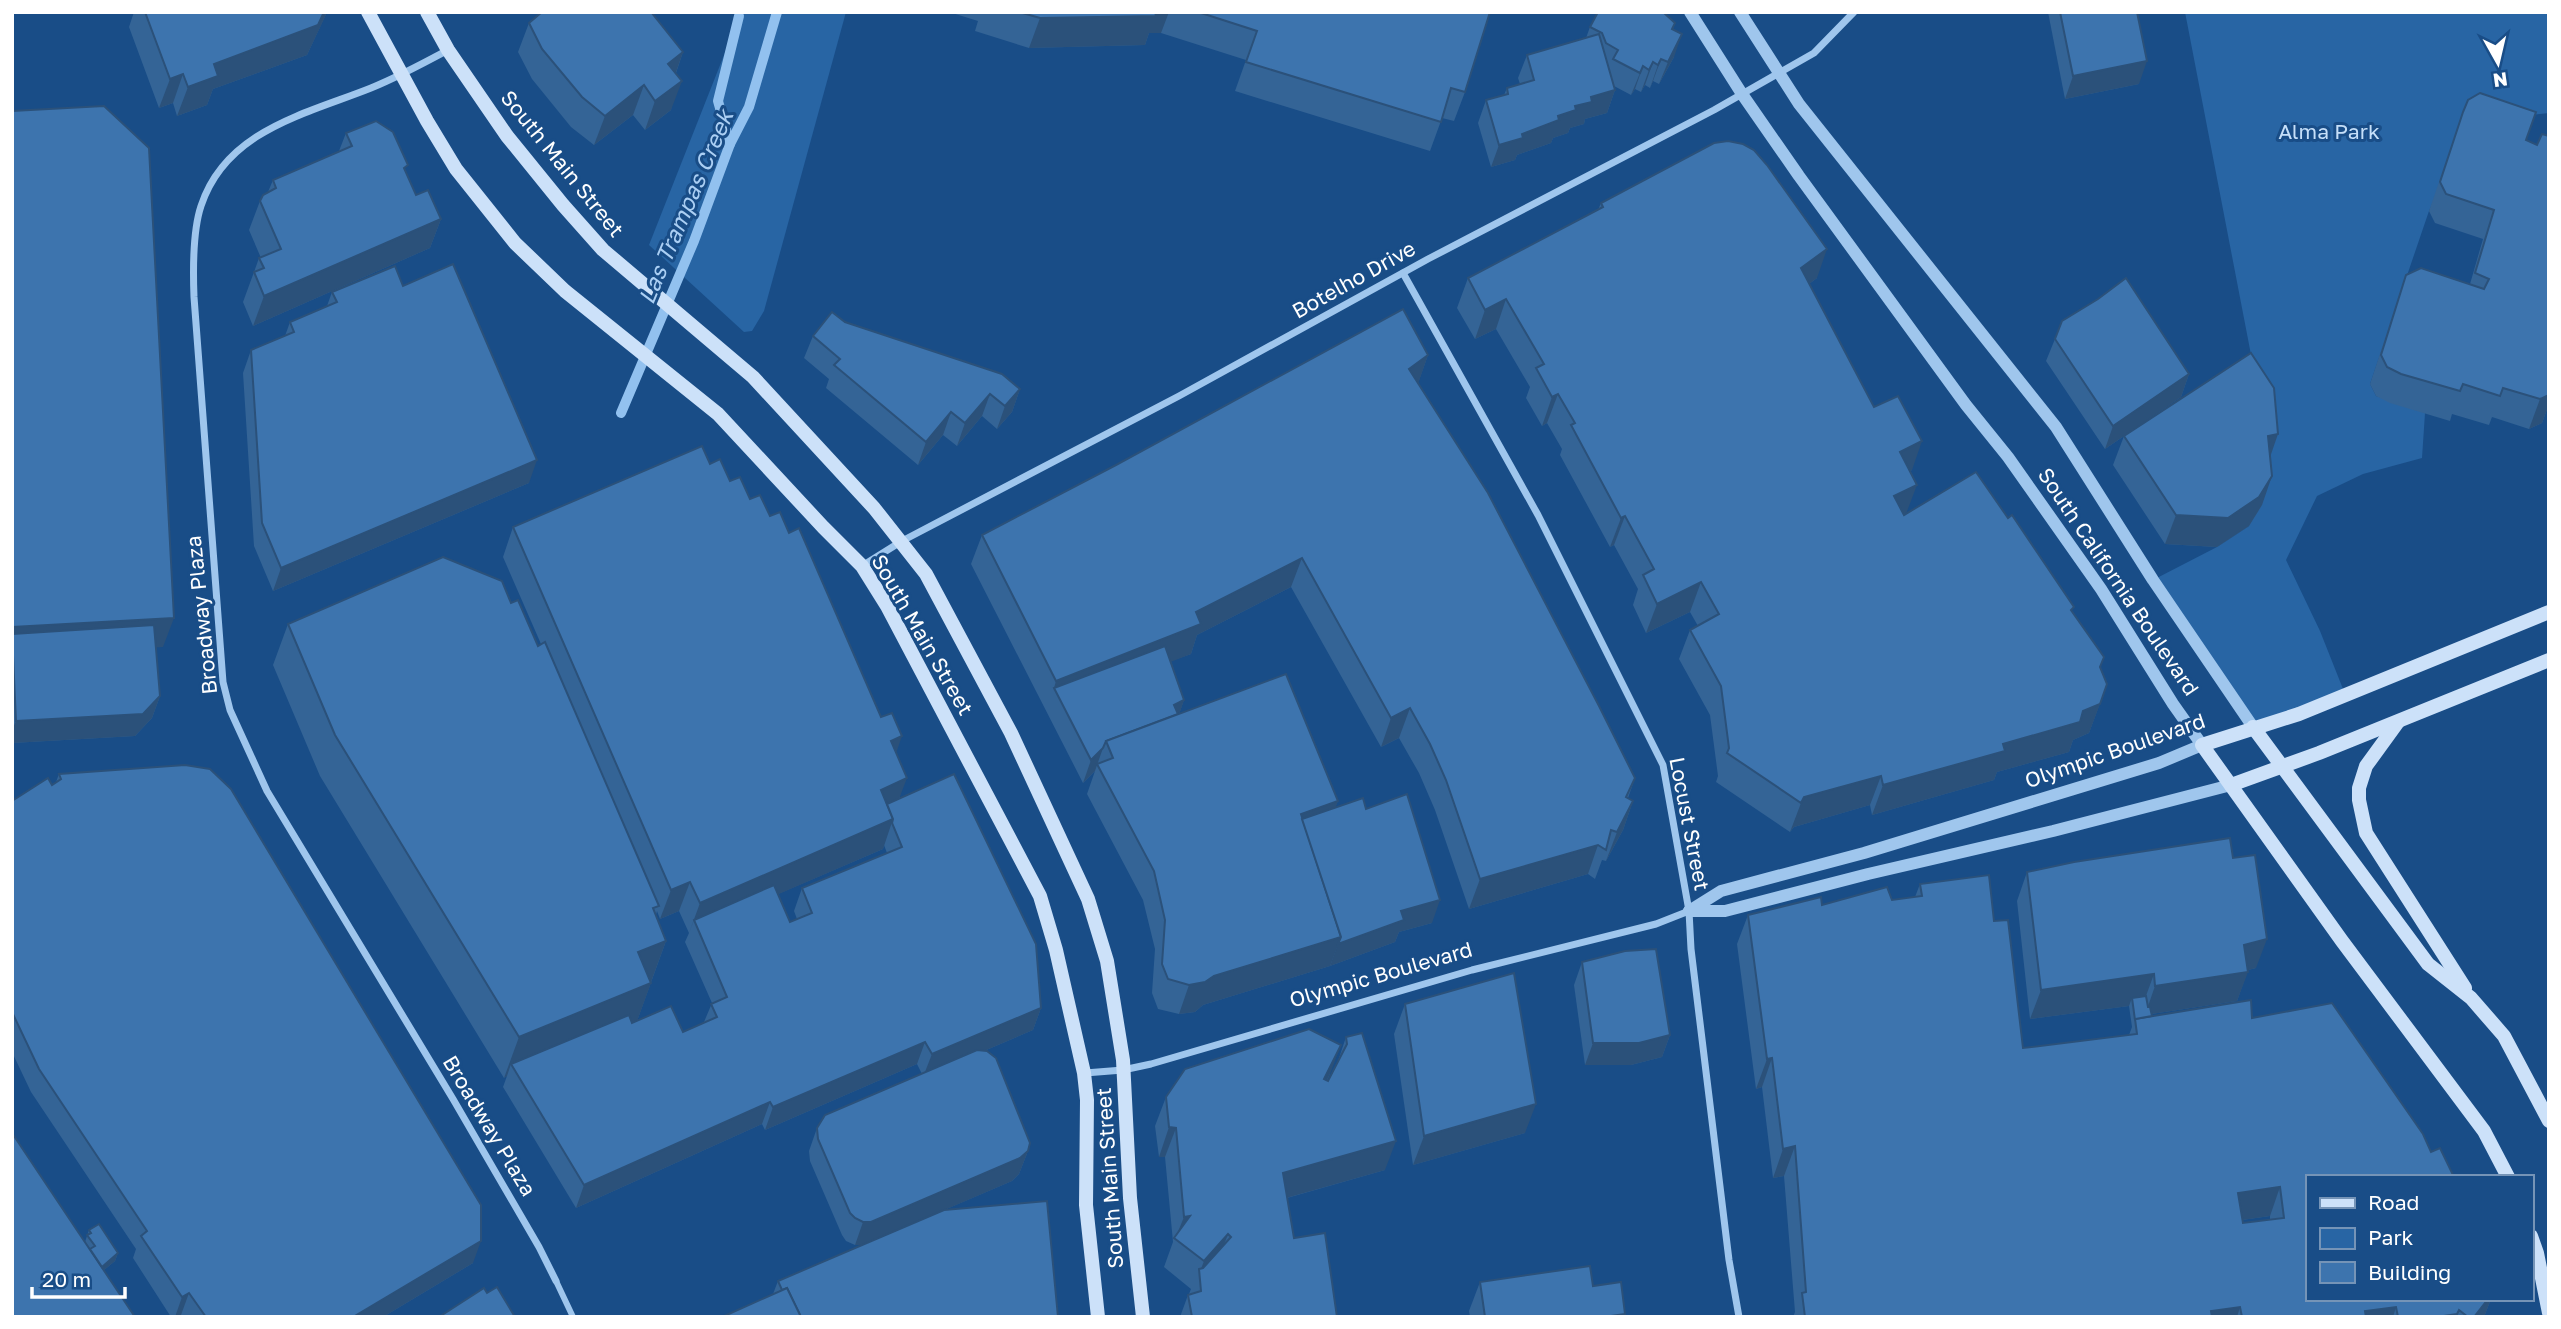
<svg xmlns="http://www.w3.org/2000/svg" width="2561" height="1329" font-family="'Golos Text',sans-serif">
<rect width="100%" height="100%" fill="#194d87"/>
<!-- green -->
<g fill="#2865a4">
<path d="M741 12H846L764 311 752 331 744 332 649 245Z"/>
<path d="M2185 12H2549V113L2469 122 2429 211 2370 384 2376 396 2425 413 2422 458 2363 474 2317 496 2286 560 2320 631 2345 694 2253 727 2153 580 2217 547 2249 526 2263 417Z"/>
</g>
<g fill="none" stroke-linecap="round" stroke-linejoin="round">
<!-- stream -->
<g stroke="#92c1ef" stroke-width="10">
<path d="M730 144 718 101 739 16"/>
<path d="M621 413 694 241 730 144 749 107 777 12"/>
</g>
<!-- pedestrian -->
<path stroke="#9fc6ed" stroke-width="6" d="M556 1281 573 1317"/>
<!-- minor -->
<g stroke="#9fc6ed" stroke-width="7">
<path d="M448 50C422 64 398 77 371 88 306 114 226 130 201 206 193 230 193 271 194 297L223 682 230 710 267 791 453 1099 539 1247 556 1281"/>
<path d="M1403 273 1538 515 1663 765 1689 911 1691 949 1729 1260 1739 1317"/>
<path d="M862 566 902 541 1179 396 1428 259 1714 110 1814 53 1854 12"/>
<path d="M1085 1073 1123 1070 1151 1064 1472 970 1656 924 1689 911"/>
</g>
<!-- tertiary -->
<g stroke="#9fc6ed" stroke-width="12">
<path d="M1740 12 1799 104 2056 427 2153 580 2253 727"/>
<path d="M1689 911 1721 891 1864 853 2159 763 2202 745 2173 704 2101 589 2008 457 1966 405 1799 176 1742 94 1690 12"/>
<path d="M1689 911H1725L1868 874 2053 831 2231 785"/>
</g>
<!-- secondary -->
<g stroke="#cce1f9" stroke-width="14">
<path d="M368 12 427 121 456 169 515 243 565 291 718 414 823 527 862 566 887 606 1040 896 1056 950 1084 1073 1087 1100 1086 1205 1098 1317"/>
<path d="M427 12 448 50 507 136 563 205 603 250 753 377 874 508 926 574 1011 733 1088 899 1107 961 1123 1060 1130 1198 1143 1317"/>
<path d="M2398 722 2366 766 2359 788V800L2366 833 2465 988"/>
<path d="M2253 727 2428 964 2471 998 2504 1036 2549 1121"/>
<path d="M2231 785 2319 753 2549 660"/>
<path d="M2508 1177 2484 1131 2342 941 2202 745 2299 714 2549 612"/>
<path d="M2531 1236 2537 1253 2549 1313"/>
</g>
</g>
<!-- wall -->
<g fill="#346496" fill-rule="evenodd">
<path d="M134 12H327L307 55 213 89 207 105 177 116 173 103 159 108 129 27Z"/>
<path d="M949 12H1490L1465 92 1454 121 1442 118 1430 151 1235 91 1246 60 1161 33H1149L1145 45 1029 48 975 31 978 21Z"/>
<path d="M2048 12H2137L2139 84 2065 99Z"/>
<path d="M529 23 683 52 676 73 671 110 645 130 633 115 594 145 571 127 532 79 518 52Z"/>
<path d="M1675 23 1673 29 1674 57 1659 84 1653 81 1650 88 1645 85 1641 92 1635 89 1631 95 1614 86 1615 90 1607 113 1585 119 1584 124 1570 128 1568 133 1553 138 1551 143 1517 155 1515 160 1491 167 1478 123 1486 100 1504 95 1507 88 1520 84 1518 78 1527 55 1586 38 1590 27Z"/>
<path d="M12 111 163 647H156L160 696 152 718 135 736 12 743Z"/>
<path d="M2463 112 2537 145 2549 136V404L2542 423 2529 429 2492 417 2489 425 2452 414 2450 421 2390 403 2376 396 2370 384 2396 305 2406 275 2470 284 2483 239 2435 223 2429 211Z"/>
<path d="M346 133 406 172 416 195 441 219 430 248 253 326 243 302 254 272 259 258H261L249 230 260 201 268 192 273 180 339 151Z"/>
<path d="M1601 203 1817 278 1809 284 1874 407 1912 470 1910 471 1906 513 2073 612 2107 684 2089 733 2073 740 2069 752 1997 772 1994 780 1872 815 1870 805 1794 827 1790 832 1716 782 1718 776 1710 715 1679 659 1690 630 1698 626 1690 612 1646 633 1633 605 1638 589 1614 545 1610 547 1560 455 1562 449 1547 423 1542 426 1526 398 1530 387 1496 329 1475 339 1457 308 1468 278 1598 210Z"/>
<path d="M403 286 529 483 273 591 254 546 243 373 251 350 285 336 290 322 327 306 332 292Z"/>
<path d="M845 322 1020 389 1012 412 997 429 982 416 957 446 943 435 918 465 826 388 829 379 804 358 813 336Z"/>
<path d="M2055 339 2189 374 2181 397 2131 431 2270 457 2262 505 2249 526 2217 547 2165 544 2113 465 2124 436 2105 449 2046 361Z"/>
<path d="M1428 355 1418 383 1635 778 1628 798 1633 801 1623 830 1606 861 1602 860 1595 879 1588 874 1469 909 1435 810 1419 773 1399 738 1381 747 1291 587 1197 635 1191 654 1171 661 1184 700 1179 714 1338 801 1335 807 1366 809 1432 923 1399 932 1395 942 1330 966 1203 1005 1195 1012 1179 1014 1158 1009 1152 993 1155 949 1143 900 1087 794 1095 771 1083 783 971 564 982 535Z"/>
<path d="M710 464 789 533 896 753 900 798 1041 1008 1033 1030 984 1051 1028 1151 1019 1174 1012 1181 944 1210 773 1294 778 1281 863 1245H855L846 1241 842 1235 810 1161 809 1151 817 1128 922 1074 917 1064 765 1130 762 1124 576 1208 503 1087 507 1076 504 1078 320 776 273 665 288 624 511 603 538 646 541 644 503 557 513 527ZM884 845 887 853 802 888 794 911 797 919 790 922 778 894 883 849ZM657 911 660 919 679 911 689 933 685 942 712 1003 704 1022 683 1032 637 1021 666 941 656 915Z"/>
<path d="M59 774 473 1263 383 1317H182L181 1315 179 1317H171L133 1258 136 1249 31 1092 12 1052V801L52 785 56 782Z"/>
<path d="M2233 858 2256 968 2248 970 2237 1001 2151 1014 2152 1016 2252 1018 2488 1299H2491L2484 1317H1793L1795 1312 1784 1176 1773 1178 1762 1087 1756 1089 1737 944 1748 915 1822 905 1892 900 1915 897 1920 884 1994 921 2023 1048 2129 1035 2132 1027 2129 1006 2030 1019 2017 901 2027 872ZM2270 1216V1220L2243 1223 2242 1220Z"/>
<path d="M1582 962 1670 1035 1662 1057 1631 1065H1585L1574 985Z"/>
<path d="M1405 1004 1525 1133 1413 1165 1394 1034Z"/>
<path d="M1346 1037 1385 1170 1287 1198 1294 1238 1337 1317H1180L1188 1295 1189 1294 1191 1289 1164 1267 1173 1242 1165 1157H1159L1155 1126 1166 1097 1330 1074 1327 1081H1328L1336 1067Z"/>
<path d="M89 1230 118 1253 115 1261 104 1270 85 1242Z"/>
<path d="M1480 1282 1593 1286 1624 1317H1470L1469 1311Z"/>
</g>
<!-- shaded-wall -->
<g fill="#2b517a">
<path d="M324 12H327L324 19 307 55 213 89 207 105 177 116 188 87 214 64Z"/>
<path d="M1152 12H1169L1161 33H1149L1145 45 1029 48 1040 18Z"/>
<path d="M1682 34 1674 57 1659 84 1668 62Z"/>
<path d="M683 52 673 81 668 64Z"/>
<path d="M1661 59 1653 81 1650 88 1658 65Z"/>
<path d="M2147 61 2139 84 2065 99 2073 76Z"/>
<path d="M1653 62 1645 85 1641 92 1649 70Z"/>
<path d="M1643 66 1635 89 1631 95 1640 73Z"/>
<path d="M183 74 173 103 159 108 170 79Z"/>
<path d="M682 81 671 110 645 130 655 101Z"/>
<path d="M644 85 633 115 594 145 605 116Z"/>
<path d="M1615 90 1607 113 1585 119 1584 124 1570 128 1568 133 1553 138 1551 143 1517 155 1515 160 1491 167 1499 145 1558 116 1591 97Z"/>
<path d="M441 219 430 248 253 326 264 296Z"/>
<path d="M1827 249 1817 278 1790 298 1801 268Z"/>
<path d="M1506 299 1496 329 1475 339 1485 310Z"/>
<path d="M1428 355 1418 384 1409 369Z"/>
<path d="M2189 374 2181 397 2105 449 2113 426Z"/>
<path d="M1020 389 1012 412 997 429 1005 406Z"/>
<path d="M990 394 982 416 957 446 965 423Z"/>
<path d="M1558 394 1547 423 1542 426 1552 397Z"/>
<path d="M2549 395V404L2542 423 2529 429 2540 399Z"/>
<path d="M951 412 943 435 918 465 926 442Z"/>
<path d="M2278 434 2268 463V436Z"/>
<path d="M1922 441 1912 470 1889 481 1900 452Z"/>
<path d="M537 460 529 483 273 591 281 568Z"/>
<path d="M2272 476 2262 505 2249 526 2217 547 2165 544 2176 515Z"/>
<path d="M1917 485 1906 514 1884 526 1894 496Z"/>
<path d="M1625 516 1614 545 1610 547 1621 518Z"/>
<path d="M1302 558 1291 587 1197 635 1191 654 1062 704 1054 688 1056 681 1196 612Z"/>
<path d="M1701 582 1690 612 1646 633 1657 604Z"/>
<path d="M174 618 163 647 13 656 12 627Z"/>
<path d="M160 696 152 718 135 736 12 743V730L16 721Z"/>
<path d="M1184 700 1177 721 1174 705Z"/>
<path d="M2100 704 2089 733 2073 740 2069 752 1997 772 1994 780 1872 815 1883 785 2003 744Z"/>
<path d="M1410 708 1399 738 1381 747 1391 718Z"/>
<path d="M902 736 892 765 891 741Z"/>
<path d="M1103 748 1095 771 1083 783 1091 760Z"/>
<path d="M1881 776 1870 805 1794 827 1790 832 1801 803 1804 797Z"/>
<path d="M907 778 896 807 887 811 881 790Z"/>
<path d="M1338 801 1327 830 1304 838 1301 814Z"/>
<path d="M1633 801 1623 830 1606 861 1617 832Z"/>
<path d="M893 819 883 849 698 929 694 920 689 933 700 903Z"/>
<path d="M1598 845 1588 874 1469 909 1480 879Z"/>
<path d="M690 882 679 911 660 919 671 890Z"/>
<path d="M1440 900 1432 923 1399 932 1395 942 1330 966 1338 944 1401 911Z"/>
<path d="M1341 937 1330 966 1203 1005 1195 1012 1179 1014 1189 985 1214 976Z"/>
<path d="M2267 939 2256 968 2234 974 2248 972 2237 1001 2145 1015 2155 986 2244 945Z"/>
<path d="M666 941 651 982 623 993 638 952Z"/>
<path d="M2154 974 2143 1004 2132 998 2129 1006 2030 1019 2041 990Z"/>
<path d="M651 983 636 1024 511 1064 507 1076 504 1078 519 1037Z"/>
<path d="M1041 1008 1033 1030 923 1077 932 1054Z"/>
<path d="M1670 1035 1662 1057 1631 1065H1585L1593 1043Z"/>
<path d="M925 1042 917 1064 765 1130 773 1107Z"/>
<path d="M1341 1045 1330 1074 1313 1108 1324 1079Z"/>
<path d="M1772 1058 1762 1087 1756 1089 1767 1059Z"/>
<path d="M770 1102 762 1124 576 1208 584 1185Z"/>
<path d="M1536 1104 1525 1133 1413 1165 1424 1136Z"/>
<path d="M1169 1127 1176 1128 1165 1157H1159Z"/>
<path d="M1396 1141 1385 1170 1272 1202 1283 1173Z"/>
<path d="M1795 1146 1784 1176 1773 1178 1783 1149Z"/>
<path d="M1028 1151 1019 1174 1012 1181 863 1245H855L863 1222Z"/>
<path d="M2280 1187 2270 1216 2228 1222 2238 1193Z"/>
<path d="M1190 1216 1175 1239 1184 1217Z"/>
<path d="M1228 1234 1217 1264 1199 1274 1204 1261Z"/>
<path d="M481 1241 473 1263 383 1317H353Z"/>
<path d="M118 1253 115 1261 98 1275 101 1267Z"/>
<path d="M189 1293 181 1315 179 1317H175L182 1297Z"/>
<path d="M2488 1299H2491L2484 1317H2474Z"/>
<path d="M2240 1307 2237 1317H2209L2211 1311Z"/>
<path d="M2396 1307 2393 1317H2363L2365 1311Z"/>
<path d="M2459 1310 2457 1317H2437Z"/>
<path d="M1625 1314 1624 1317H1604Z"/>
</g>
<!-- building -->
<g fill="#3d74ae" stroke="#2b517a" stroke-width="2" fill-rule="evenodd">
<path d="M145 12H324L318 25 214 64 218 76 188 87 183 74 170 79Z"/>
<path d="M542 12H651L683 52 668 64 682 81 655 101 644 85 605 116 582 97 542 49 529 23Z"/>
<path d="M1019 12H1155L1156 16 1040 18Z"/>
<path d="M1198 12H1490L1465 92 1451 88 1441 122 1246 62 1257 31Z"/>
<path d="M1598 12H1663L1675 23 1672 29 1682 34 1668 62 1661 59 1658 65 1653 62 1649 70 1643 66 1640 73 1613 59 1618 50 1606 43 1602 33 1590 27Z"/>
<path d="M2060 12H2137L2147 61 2073 76Z"/>
<path d="M1599 34 1615 90 1591 97 1592 102 1575 106 1576 110 1558 116 1559 120 1522 134 1523 138 1499 145 1486 100 1508 94 1507 88 1534 80 1527 55Z"/>
<path d="M2480 93 2536 112 2526 140 2537 145 2542 134 2549 136V395L2540 399 2503 388 2500 396 2463 384 2460 391 2401 374 2387 367 2381 355 2406 275 2421 268 2484 289 2489 279 2475 273 2494 210 2446 194 2440 182 2463 112 2468 100Z"/>
<path d="M104 106 149 148 174 618 12 627V111Z"/>
<path d="M376 121 393 132 408 165 404 168 416 195 428 190 441 219 264 296 254 272 264 268 259 258 281 249 260 201 263 195 276 188 273 180 352 146 346 133Z"/>
<path d="M1728 141 1743 144 1754 150 1767 165 1827 249 1801 268 1874 407 1898 396 1922 441 1900 452 1917 485 1894 496 1904 515 1976 472 2008 518 2012 515 2074 607 2071 610 2104 657 2100 667 2107 684 2100 704 2083 711 2080 722 2003 744 2005 751 1883 785 1881 776 1804 797 1801 803 1727 753 1729 748 1721 686 1690 630 1719 614 1701 582 1657 604 1643 575 1654 569 1625 516 1621 518 1571 425 1575 423 1558 394 1552 397 1536 368 1544 364 1506 299 1485 310 1468 278 1603 207 1601 203 1714 143Z"/>
<path d="M453 264 537 460 281 568 262 523 251 350 294 332 290 322 337 302 332 292 395 266 403 286Z"/>
<path d="M2126 278 2189 374 2113 426 2055 339 2062 321 2098 299Z"/>
<path d="M1403 309 1428 355 1409 369 1488 493 1599 706 1635 778 1626 797 1633 801 1617 832 1611 830 1606 850 1598 845 1480 879 1446 780 1430 744 1410 708 1391 718 1302 558 1196 612 1201 624 1056 681 982 535 1116 465Z"/>
<path d="M832 312 845 322 1002 374 1020 389 1005 406 990 394 965 423 951 412 926 442 834 365 840 359 813 336Z"/>
<path d="M2251 353 2274 388 2278 434 2268 436 2272 476 2259 497 2228 518 2176 515 2124 436Z"/>
<path d="M702 446 710 464 720 459 730 481 740 477 750 499 760 495 770 516 780 512 789 533 799 528 881 717 892 713 902 736 891 741 907 778 881 790 893 819 700 903 690 882 671 890 513 527Z"/>
<path d="M443 557 502 581 511 603 518 600 538 646 545 642 659 906 653 908 666 941 638 952 651 983 519 1037 335 735 288 624Z"/>
<path d="M154 625 160 696 143 714 16 721 12 634Z"/>
<path d="M1165 646 1184 700 1174 705 1178 714 1106 741 1103 748 1091 760 1054 688Z"/>
<path d="M1286 674 1338 801 1301 814 1341 937 1214 976 1205 982 1189 985 1168 979 1162 964 1165 920 1154 871 1097 764 1113 758 1106 741Z"/>
<path d="M185 765 210 769 231 789 481 1205V1241L353 1317H206L189 1293 182 1297 141 1236 147 1231 39 1069 12 1012V801L48 778 52 785 61 779 59 774Z"/>
<path d="M954 774 1036 944 1041 1008 932 1054 925 1042 773 1107 770 1102 584 1185 511 1064 629 1015 632 1023 671 1006 683 1032 717 1017 711 1004 727 997 694 920 774 885 790 922 812 913 802 888 902 847 892 823 893 819 887 804Z"/>
<path d="M1407 794 1440 900 1401 911 1404 920 1338 944 1341 937 1302 819 1363 798 1366 809Z"/>
<path d="M2230 838 2233 858 2255 855 2267 939 2244 945 2248 972 2155 986 2154 974 2041 990 2027 872 2074 862Z"/>
<path d="M1989 875 1994 921 2008 920 2023 1048 2137 1034 2135 1019 2251 1000 2252 1018 2332 1003 2423 1134 2431 1152 2440 1148 2454 1177H2307V1299H2488L2474 1317H2468L2459 1310 2457 1314 2437 1317H2398L2396 1307 2365 1311 2366 1317H2242L2240 1307 2211 1311 2212 1317H1805L1802 1293 1806 1292 1795 1146 1783 1149 1772 1058 1767 1059 1748 915 1821 897 1822 905 1887 887 1892 900 1922 896 1920 884ZM2280 1187 2284 1218 2243 1223 2238 1193Z"/>
<path d="M1656 949 1670 1035 1639 1043H1593L1582 962 1625 951Z"/>
<path d="M1514 973 1536 1104 1424 1136 1405 1004Z"/>
<path d="M2146 996 2148 1007H2150L2152 1016 2135 1019V1020L2132 998Z"/>
<path d="M1309 1029 1341 1045 1324 1079 1328 1081 1347 1044 1346 1037 1362 1033 1396 1141 1283 1173 1294 1238 1325 1233 1337 1317H1192L1188 1295 1201 1291 1199 1269 1203 1268 1231 1237 1228 1234 1204 1261 1174 1238 1190 1216 1184 1217 1176 1128 1169 1127 1166 1097 1185 1069Z"/>
<path d="M977 1050 987 1051 996 1058 1030 1143 1028 1151 1020 1158 871 1222H863L855 1218 850 1213 818 1139 817 1128 825 1115Z"/>
<path d="M12 1133 135 1317H12Z"/>
<path d="M1047 1201 1058 1317H801L787 1288 782 1290 778 1281 944 1210Z"/>
<path d="M99 1224 118 1253 102 1267 90 1249 95 1246 87 1235 91 1233 89 1230Z"/>
<path d="M1590 1266 1593 1286 1621 1282 1625 1314 1604 1317H1485L1480 1282Z"/>
<path d="M497 1287 515 1317H439L484 1288 487 1293Z"/>
<path d="M787 1288 801 1317H722Z"/>
</g>
<g text-anchor="middle" stroke-width="6" stroke-linejoin="round" paint-order="stroke">
<!-- park labels -->
<g font-size="21" fill="#c5dff9" stroke="#194d87">
<text x="2329" y="139">Alma Park</text>
</g>
<!-- street labels -->
<g font-size="21" fill="#fff" stroke="#194d87">
<text transform="translate(562 164) rotate(51)" y="7">South Main Street</text>
<text transform="translate(1354 280) rotate(-29)" y="7">Botelho Drive</text>
<text transform="translate(2118 582) rotate(56)" y="7">South California Boulevard</text>
<text transform="translate(202 615) rotate(-96)" y="7">Broadway Plaza</text>
<text transform="translate(922 635) rotate(60)" y="7">South Main Street</text>
<text transform="translate(2115 751) rotate(-19)" y="7">Olympic Boulevard</text>
<text transform="translate(1689 824) rotate(79)" y="7">Locust Street</text>
<text transform="translate(1381 975) rotate(-16)" y="7">Olympic Boulevard</text>
<text transform="translate(489 1126) rotate(59)" y="7">Broadway Plaza</text>
<text transform="translate(1110 1178) rotate(-94)" y="7">South Main Street</text>
</g>
<!-- water labels -->
<g font-size="23" font-style="italic" fill="#abcff4" stroke="#194d87">
<text transform="translate(686 207) rotate(-67)" y="8">Las Trampas Creek</text>
</g>
</g>
<!-- border -->
<rect width="2561" height="1329" fill="none" stroke="#ffffff" stroke-width="28"/>
<!-- legend -->
<rect x="2306" y="1175" width="228" height="126" fill="#194d87" stroke="#7594b7" stroke-width="2"/>
<rect x="2320" y="1198" width="35" height="10" fill="#cce1f9" stroke="#7594b7" stroke-width="2"/>
<text x="2368" y="1210" font-size="21" fill="#ffffff">Road</text>
<rect x="2320" y="1228" width="35" height="21" fill="#2865a4" stroke="#7594b7" stroke-width="2"/>
<text x="2368" y="1245" font-size="21" fill="#ffffff">Park</text>
<rect x="2320" y="1262" width="35" height="21" fill="#3d74ae" stroke="#7594b7" stroke-width="2"/>
<text x="2368" y="1280" font-size="21" fill="#ffffff">Building</text>
<!-- north arrow -->
<g transform="translate(2498 63) rotate(172)" stroke="#194d87" stroke-width="5" paint-order="stroke">
<path d="M0-5L12 26L0 18L-12 26Z" fill="#ffffff"/>
<text y="-10" font-size="19" font-weight="bold" text-anchor="middle" fill="#ffffff">N</text>
</g>
<!-- scale -->
<path d="M32 1287v10h93v-10" fill="none" stroke="#ffffff" stroke-width="3.5"/>
<text x="42" y="1287" font-size="21" fill="#ffffff" stroke="#194d87" stroke-width="5" paint-order="stroke">20 m</text>
</svg>
